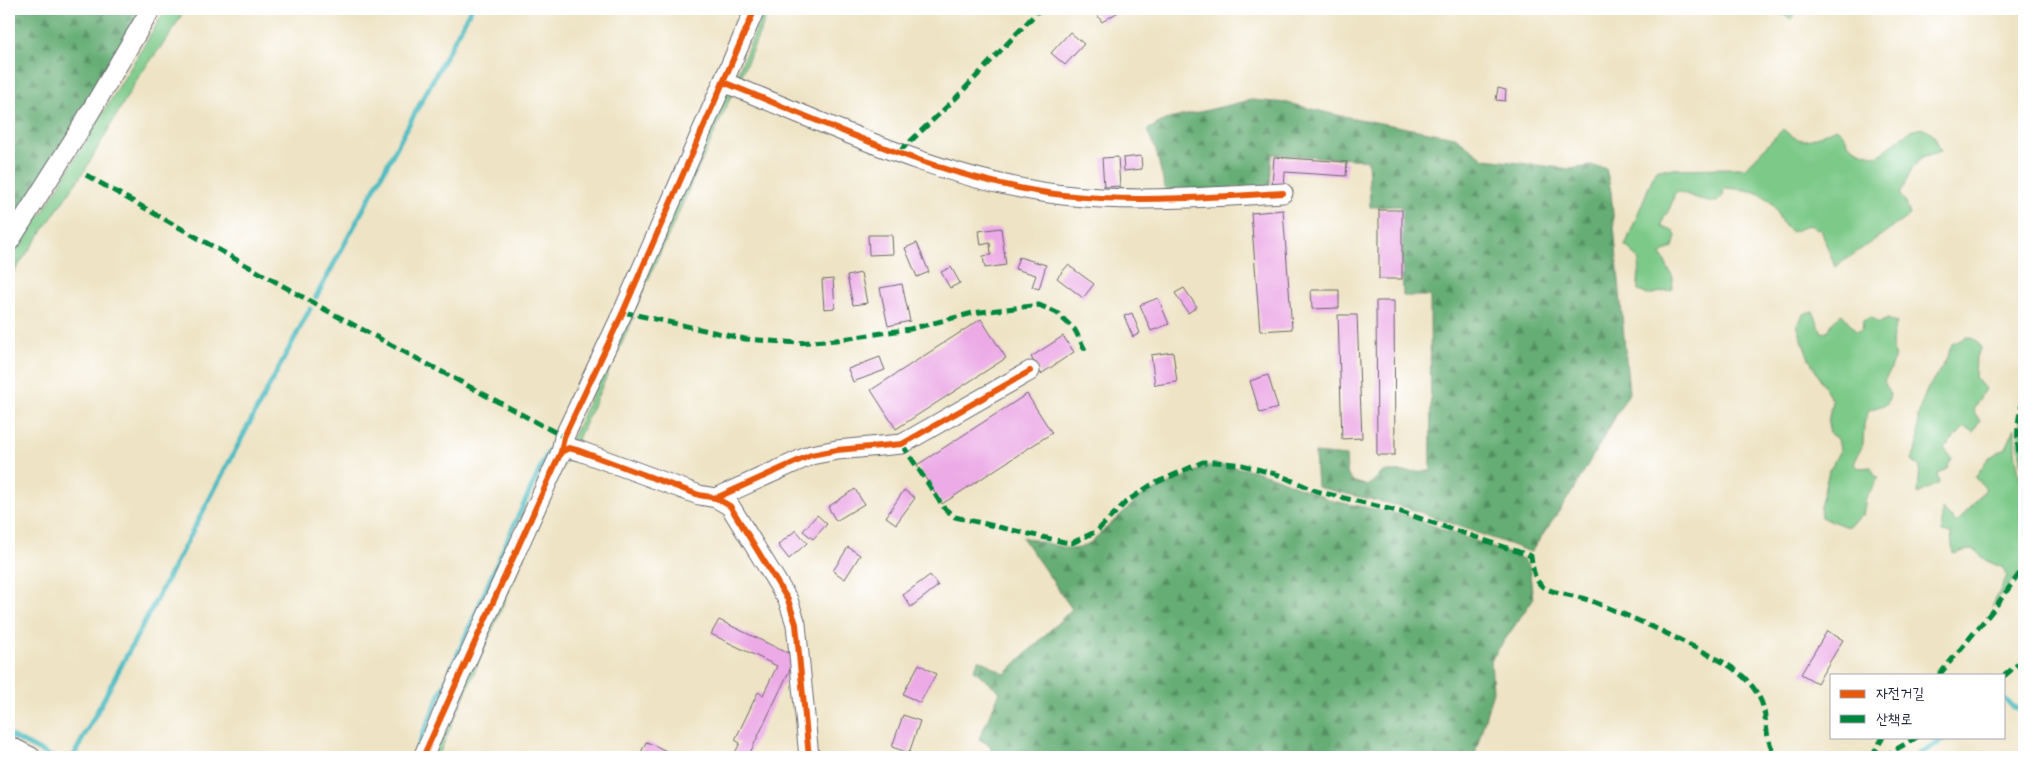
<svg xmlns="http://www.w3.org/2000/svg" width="2033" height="766" font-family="Mali,'Poor Story',sans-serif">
<defs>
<pattern id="forest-firs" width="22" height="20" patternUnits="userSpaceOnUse" patternTransform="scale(1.25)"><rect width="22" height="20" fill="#65ad74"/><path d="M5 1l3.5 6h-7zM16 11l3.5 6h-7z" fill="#538c60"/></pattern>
<pattern id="cemetery-stones" width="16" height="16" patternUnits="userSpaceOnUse" patternTransform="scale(1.25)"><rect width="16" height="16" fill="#7cc988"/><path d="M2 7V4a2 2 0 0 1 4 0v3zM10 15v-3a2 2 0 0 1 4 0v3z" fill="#6bac76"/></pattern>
</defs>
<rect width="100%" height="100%" fill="#fff"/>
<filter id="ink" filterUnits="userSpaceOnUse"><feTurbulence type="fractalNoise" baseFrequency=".02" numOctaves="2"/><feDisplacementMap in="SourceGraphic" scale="10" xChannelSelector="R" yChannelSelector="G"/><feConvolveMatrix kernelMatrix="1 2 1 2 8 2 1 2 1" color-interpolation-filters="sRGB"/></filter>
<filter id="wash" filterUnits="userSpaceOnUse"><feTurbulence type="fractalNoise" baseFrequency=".0096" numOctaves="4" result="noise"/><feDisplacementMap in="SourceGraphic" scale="20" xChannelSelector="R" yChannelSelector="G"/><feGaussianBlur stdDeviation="1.12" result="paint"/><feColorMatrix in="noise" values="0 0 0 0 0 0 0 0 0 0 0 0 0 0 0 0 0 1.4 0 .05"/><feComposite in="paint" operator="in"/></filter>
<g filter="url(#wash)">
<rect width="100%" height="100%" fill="#eee3c4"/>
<!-- green -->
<g fill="#7cc988" stroke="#4f7662">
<path d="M166 9H185L170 35 139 76 85 170 9 279V258L44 210Z"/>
<path d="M765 9H770L739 81 735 79Z"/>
<path d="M728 88 733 92 635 309 630 308Z"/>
<path d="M1836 128C1847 135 1845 141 1851 146 1858 152 1869 154 1878 156 1891 148 1916 117 1932 133 1936 138 1938 146 1941 151L1922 157 1911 171 1900 195 1906 203 1910 215 1835 267 1821 230 1809 225 1792 232C1782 225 1780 220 1776 210 1765 189 1745 190 1724 188L1723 196 1717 202H1708L1677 191C1672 196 1674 199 1671 205 1668 214 1662 216 1662 227L1673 231 1676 236 1673 247 1661 254 1673 278 1672 290 1647 295 1638 290C1637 268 1647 261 1625 246L1656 169 1745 168 1783 129C1805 150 1815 136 1836 128Z"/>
<path d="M1813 311 1822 333 1829 330 1833 321 1842 314 1857 332 1862 329 1863 321 1870 317 1879 323 1888 319 1897 323C1892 336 1890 343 1895 355L1891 369 1884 381 1890 395 1887 404 1869 410 1864 424 1863 444 1854 464 1859 468 1871 467 1875 476 1879 477 1866 498 1863 515 1847 527 1821 517 1820 507 1829 471 1840 450 1838 439 1830 433 1828 423 1832 400 1809 359 1797 325 1804 314Z"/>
<path d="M627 317H634L577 441H571Z"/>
<path d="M1967 337 1976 340 1981 348 1976 356 1975 377 1985 389 1973 410 1980 421 1973 432 1965 427 1944 448 1952 458 1946 469 1937 475 1939 483 1918 494 1920 467 1912 460 1918 444V416L1921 405 1927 390 1945 362 1952 344Z"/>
<path d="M2024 404V477C2019 453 2015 429 2024 404Z"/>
<path d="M2015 428V451L2024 501V565L1992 607 2007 576 2003 568 1985 560 1977 551 1972 549 1953 554 1951 534 1942 532V509L1957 523 1986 488 1975 478 1988 458 2006 448Z"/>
<path d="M585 457 569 460 563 465 438 757H430L562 459Z"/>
</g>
<!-- forest -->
<g fill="url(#forest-firs)" stroke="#446858">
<path d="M9 9H144L9 233Z"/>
<path d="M1251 100 1288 103 1332 114 1455 137 1485 159 1571 169 1590 166 1606 168 1611 192 1629 393 1572 492 1531 552 1408 508 1317 487 1315 453 1346 456 1347 473 1352 481 1368 486 1383 472 1431 471 1430 296H1403L1401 206 1370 207 1368 160 1272 154 1270 185 1166 193 1156 150 1147 130 1165 120Z"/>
<path d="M1218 465 1252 470 1274 477 1333 501 1404 515 1521 558 1529 566 1533 599 1491 660 1493 691 1474 757H990L991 746 979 739 1000 692 974 670 979 659 1005 674 1072 609 1022 537 1070 549 1080 548 1091 542 1140 497 1208 466Z"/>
</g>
<!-- cemetery -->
<path fill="url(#cemetery-stones)" stroke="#4f7662" d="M1779 9H1797L1791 19 1782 14Z"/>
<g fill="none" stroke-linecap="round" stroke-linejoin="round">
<!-- stream -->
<g stroke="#4dbcc2" stroke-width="5">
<path d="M316 297 471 9"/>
<path d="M2004 699 2014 707 2024 710"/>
<path d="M9 735 52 757"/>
<path d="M73 757 310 309"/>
<path d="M413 757 509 536 547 454 557 441"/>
<path d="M1914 757 1948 737"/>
</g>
</g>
<g id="blocks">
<!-- building -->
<g fill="#ecaae6">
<path d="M1093 9H1123L1102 22Z"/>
<path d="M1070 32 1084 44 1065 65 1051 53Z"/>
<path d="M1498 88 1506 90 1505 101 1496 100Z"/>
<path d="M1141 156 1142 169 1124 171 1123 158Z"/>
<path d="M1118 157 1120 186 1104 187 1102 158Z"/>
<path d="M1274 157 1347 162 1346 176 1285 172 1284 186 1272 185Z"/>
<path d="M1283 210 1292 329 1260 331 1251 213Z"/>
<rect x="1379" y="210" width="23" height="69"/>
<path d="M1001 228 1006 265 985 268 983 256 991 255 990 243 981 245 979 231Z"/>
<path d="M868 235H892L893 254 869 255Z"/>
<path d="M917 243 929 272 917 277 905 248Z"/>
<path d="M1019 257 1046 265 1039 289 1032 287 1036 275 1015 269Z"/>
<path d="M1068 265 1094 284 1083 298 1057 278Z"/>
<path d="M951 267 960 283 950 288 941 272Z"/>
<path d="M861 273 867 303 853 305 847 276Z"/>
<path d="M833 279 835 308 824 309 822 280Z"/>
<path d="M902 284 910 321 888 326 880 288Z"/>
<path d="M1184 288 1197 307 1188 313 1175 293Z"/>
<path d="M1311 290H1339V308L1312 309Z"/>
<path d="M1158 298 1169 324 1151 331 1140 305Z"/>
<path d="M1376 301H1394L1395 455H1377Z"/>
<path d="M1132 313 1140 333 1133 337 1124 316Z"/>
<path d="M1338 315H1357L1362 438 1342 439Z"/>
<path d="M981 319 1006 358 896 429 871 390Z"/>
<path d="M1063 336 1074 352 1041 374 1031 357Z"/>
<path d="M1173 352 1177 382 1155 385 1151 355Z"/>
<path d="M880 357 885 370 853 382 848 369Z"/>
<path d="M1268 375 1278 408 1260 413 1250 381Z"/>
<path d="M1027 394 1052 433 942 504 917 465Z"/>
<path d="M855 489 864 504 836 521 828 507Z"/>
<path d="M904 490 915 498 896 524 886 517Z"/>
<path d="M817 515 827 524 813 539 803 531Z"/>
<path d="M796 530 807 543 789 559 778 545Z"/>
<path d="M848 547 860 555 845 579 833 571Z"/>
<path d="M930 575 938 586 911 607 903 595Z"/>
<path d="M719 620 796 657 748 757H733L740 743 735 740 758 692 763 695 777 666 711 634Z"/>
<path d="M1827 631 1843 640 1817 683 1801 674Z"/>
<path d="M919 664 936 674 920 703 903 694Z"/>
<path d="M903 715 920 721 909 753 892 747Z"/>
<path d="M646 742 652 744 679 757H639Z"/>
</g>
</g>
</g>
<g filter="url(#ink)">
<use href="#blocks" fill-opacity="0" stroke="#69666b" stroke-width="1"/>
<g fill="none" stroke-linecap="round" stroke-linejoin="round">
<defs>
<g id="minor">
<path d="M723 82C833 126 944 181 1063 195 1136 203 1210 197 1283 193"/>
<path d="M9 242 76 136 151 9"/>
<path d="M561 452 569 448 580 451 699 495 716 498 730 506 788 600 796 624 809 757"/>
<path d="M716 498 811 455 837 450 902 444 1030 371"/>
<path d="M9 746 31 757"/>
<path d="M423 757 561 452 564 437 623 312 755 9"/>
</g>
</defs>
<!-- minor casing -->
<use href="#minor" stroke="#69666b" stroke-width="21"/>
<!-- minor -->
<use href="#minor" stroke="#fff" stroke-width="19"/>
<!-- quiet -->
<g stroke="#00873e" stroke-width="5" stroke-dasharray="10 5" stroke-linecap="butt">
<path d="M899 152 954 100 1040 9"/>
<path d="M86 175 324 309 564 437"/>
<path d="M623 312 745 339 798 343 836 340 910 329 973 313 1039 305 1057 313 1075 330 1085 350"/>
<path d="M2024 399C2012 430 2020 458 2024 490"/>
<path d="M902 444 944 508 955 517 1064 542 1072 543 1097 531 1126 502 1151 485 1203 462H1216L1242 465 1279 475 1316 491 1401 512 1531 556C1533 568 1533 579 1543 587 1554 594 1580 596 1594 602 1637 619 1680 639 1721 661 1740 671 1760 689 1764 711 1767 726 1766 747 1779 757"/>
<path d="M1939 675 1993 610 2024 567"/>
<path d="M2004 676 2024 659"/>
<path d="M1872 757 1883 737"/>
<path d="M1883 757 1917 737"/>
</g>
<defs>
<g id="cycleway">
<path d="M723 82C833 126 944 181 1063 195 1136 203 1210 197 1283 193"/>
<path d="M561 452 569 448 580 451 699 495 716 498 730 506 788 600 796 624 809 757"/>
<path d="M716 498 811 455 837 450 902 444 1030 371"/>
<path d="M423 757 561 452 564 437 623 312 755 9"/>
</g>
</defs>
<!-- cycleway casing -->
<use href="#cycleway" stroke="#fff" stroke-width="9"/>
<!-- cycleway -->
<use href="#cycleway" stroke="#e8590c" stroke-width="6"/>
</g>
</g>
<!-- margin -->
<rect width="2033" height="766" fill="none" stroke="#fff" stroke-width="30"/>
<!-- legend -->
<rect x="1830" y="674" width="175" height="65" fill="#ffffff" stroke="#a7a7b1"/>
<rect x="1840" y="690" width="25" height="8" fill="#e8590c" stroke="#a7a7b1"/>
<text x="1876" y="698" font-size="15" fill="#22223b">자전거길</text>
<rect x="1840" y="715" width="25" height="8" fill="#00873e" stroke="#a7a7b1"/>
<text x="1876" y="724" font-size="15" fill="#22223b">산책로</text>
</svg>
